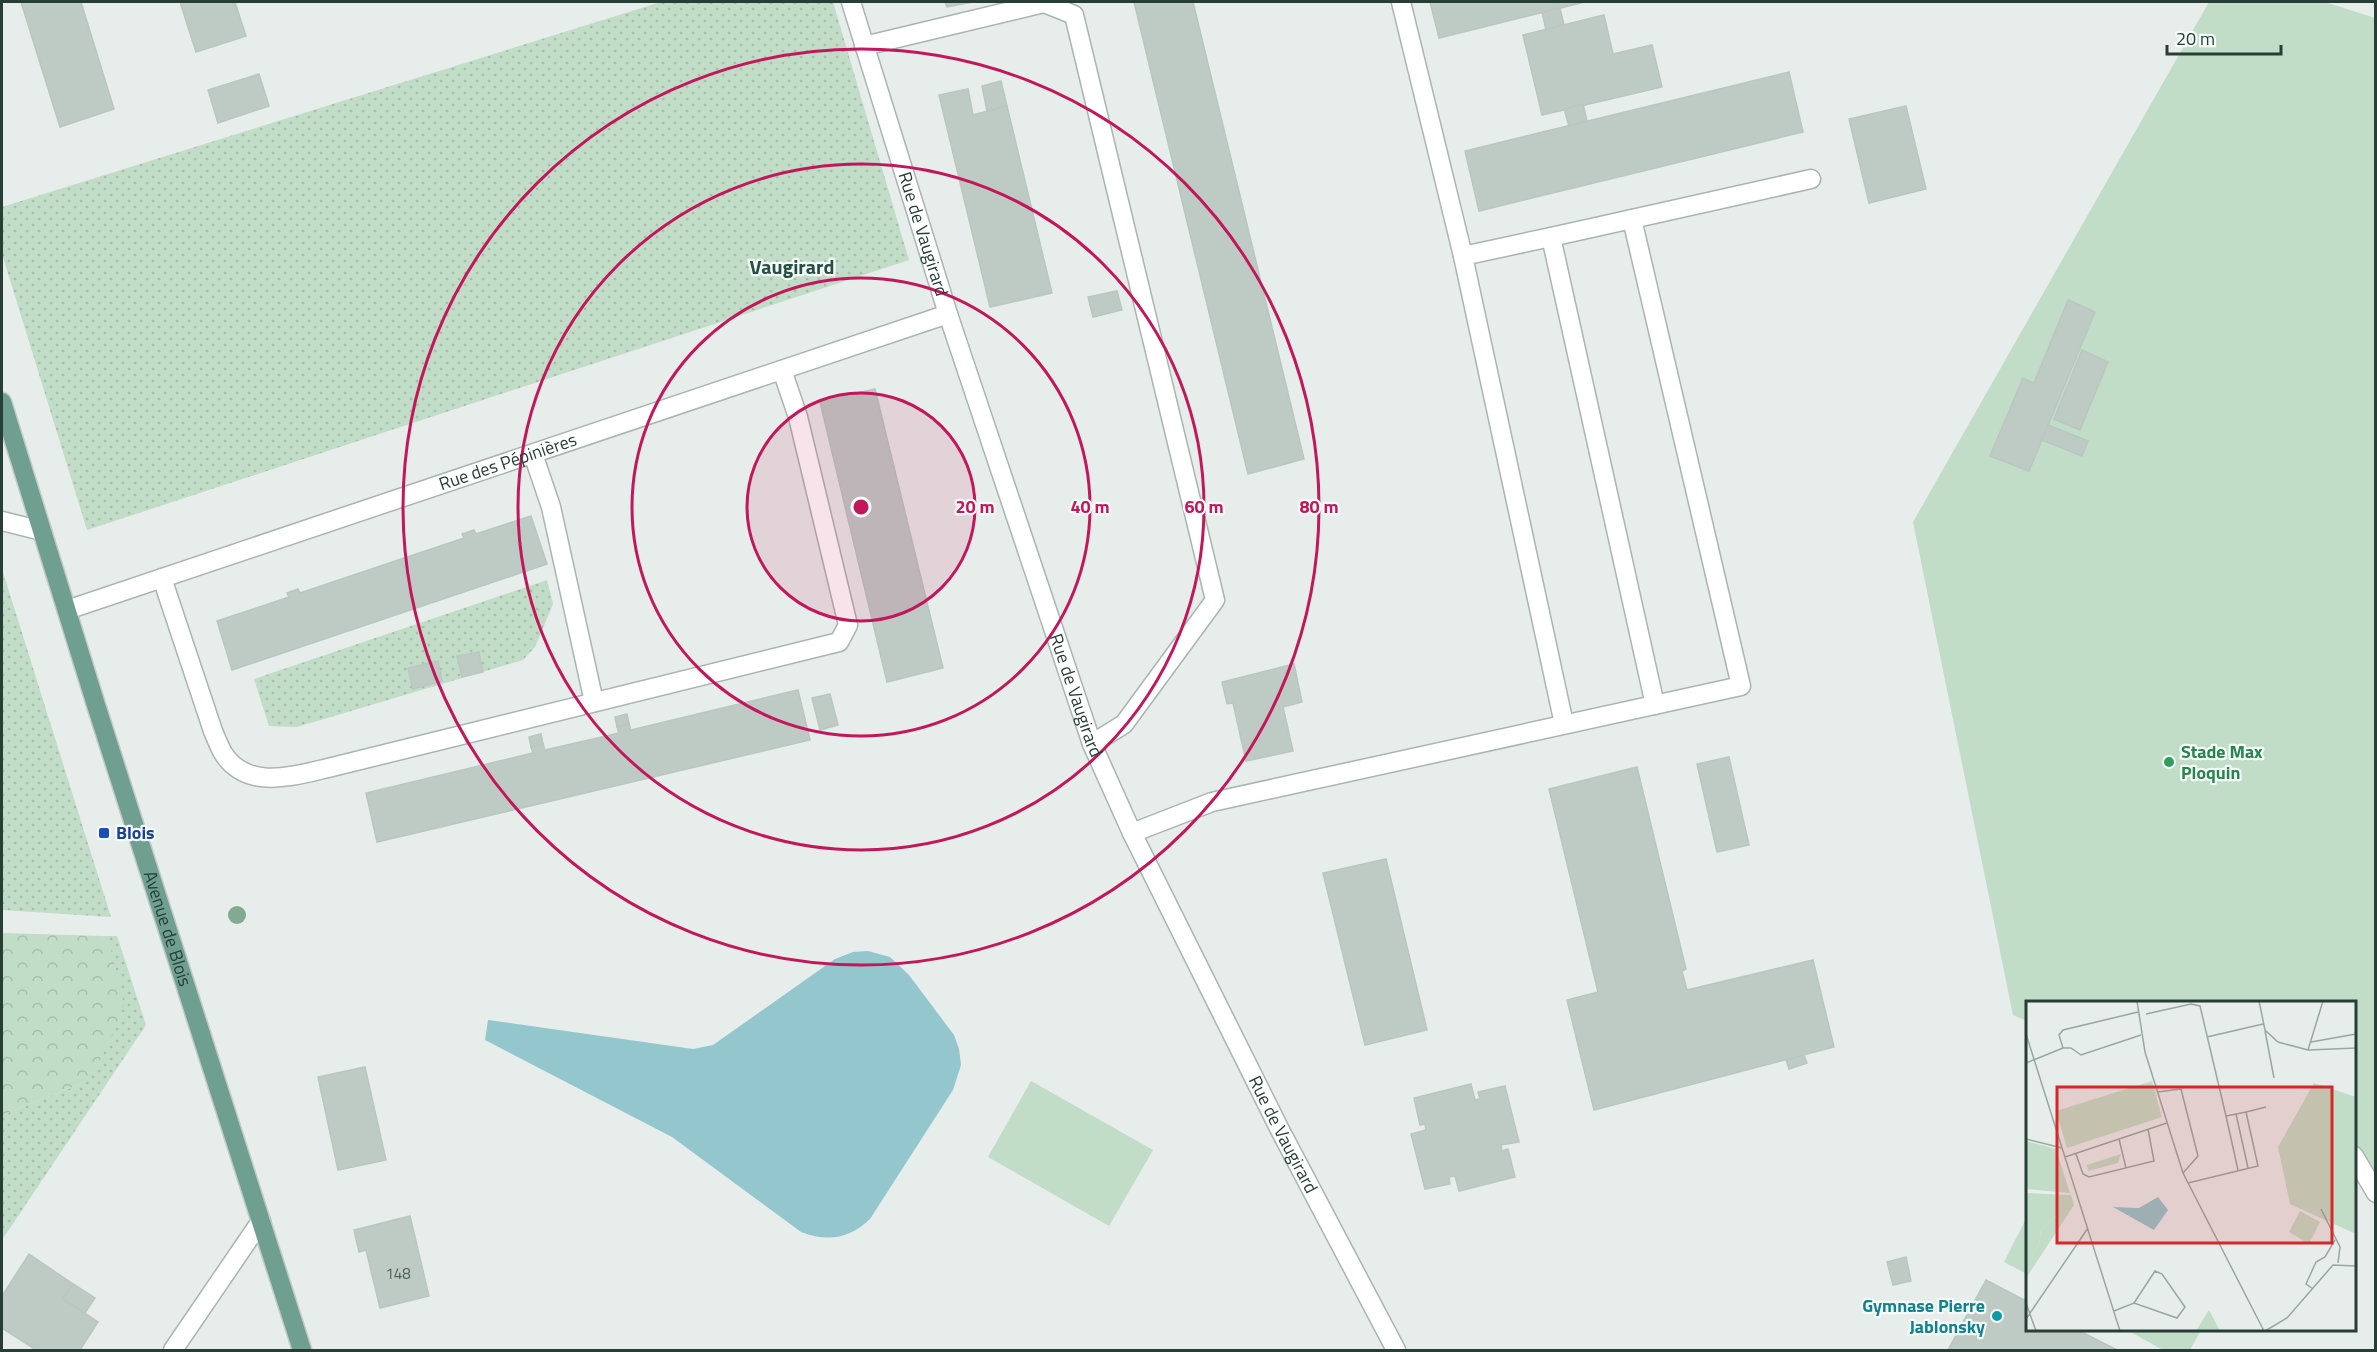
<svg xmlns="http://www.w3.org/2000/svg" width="2377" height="1352" font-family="'Titillium Web',sans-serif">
<defs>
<pattern id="grass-dots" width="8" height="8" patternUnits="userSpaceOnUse" patternTransform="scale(1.5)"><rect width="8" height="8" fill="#c1dcc7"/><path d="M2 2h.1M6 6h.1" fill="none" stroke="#a6beac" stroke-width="1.8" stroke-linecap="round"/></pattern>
<pattern id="forest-crowns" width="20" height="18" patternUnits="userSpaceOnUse" patternTransform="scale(1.5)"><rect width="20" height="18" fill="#c1dcc7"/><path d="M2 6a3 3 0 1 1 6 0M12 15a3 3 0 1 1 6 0" fill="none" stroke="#a6beac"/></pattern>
</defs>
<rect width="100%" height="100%" fill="#e6edea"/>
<!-- grass -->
<g fill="url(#grass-dots)">
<path d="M661 2H833L909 260 87 530 2 254V207Z"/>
<path d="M2 569 111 917 2 910Z"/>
<path d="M547 580 553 604 535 647 523 660 297 727 269 726 254 679Z"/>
<path d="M102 936H117L146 1025 2 1240V1115L88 1081 110 945Z"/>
</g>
<!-- forest -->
<path fill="url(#forest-crowns)" d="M2 933 102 936 110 945 124 1003 115 1029 88 1081 2 1115Z"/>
<!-- garden -->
<g fill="#c1dcc7">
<path d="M2209 2H2325L2375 18V1178L2355 1167 2354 1002H2028L2027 1021 2013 1015 1913 522Z"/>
<path d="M1031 1081 1153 1150 1109 1226 988 1157Z"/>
<path d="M2027 1217V1274L2004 1262Z"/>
<path d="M2127 1330H2201L2190 1350H2163Z"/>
</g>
<!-- water -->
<path fill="#94c7cd" d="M868 951 890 957 909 975 954 1035 959 1049 961 1065 953 1090 870 1219C849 1239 828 1242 801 1232L672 1137 485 1040 488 1020 693 1049 713 1045 835 959 853 952Z"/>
<!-- building -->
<g fill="#becbc5" stroke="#b9c7c0" stroke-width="1.5">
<path d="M21 2H81L114 109 60 127Z"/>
<path d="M180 2H235L246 36 196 52Z"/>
<path d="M945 2H973L947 7Z"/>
<path d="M1134 2H1193L1304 459 1248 474Z"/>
<path d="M1430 2H1585L1439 38Z"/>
<path d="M1560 8 1564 25 1546 30 1542 12Z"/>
<path d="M1604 15 1613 54 1652 45 1662 87 1542 115 1523 35Z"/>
<path d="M1789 72 1803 132 1479 211 1465 151Z"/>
<path d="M259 74 269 106 218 123 208 90Z"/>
<path d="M1001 81 1007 106 987 111 982 86Z"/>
<path d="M968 89 973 115 1007 106 1052 293 990 307 939 95Z"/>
<path d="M1583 104 1587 121 1569 126 1564 109Z"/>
<path d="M1906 106 1926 189 1869 203 1849 119Z"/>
<path d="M1117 291 1122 310 1093 317 1088 297Z"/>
<path d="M2068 300 2095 312 2029 471 1990 456 2023 378 2034 383Z"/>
<path d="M2082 350 2108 362 2080 430 2054 419Z"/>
<path d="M875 389 943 668 887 682 820 402Z"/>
<path d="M2048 425 2088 441 2082 456 2042 440Z"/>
<path d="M531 516 547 564 232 670 217 621 289 597 287 593 298 589 300 593 464 538 462 534 474 530 476 534Z"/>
<path d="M479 652 483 672 462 677 457 656Z"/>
<path d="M438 661 442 681 413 689 408 668Z"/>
<path d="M1294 664 1302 702 1283 707 1293 751 1246 761 1233 703 1227 704 1222 682Z"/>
<path d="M798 690 810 740 377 842 366 793 533 753 531 747 543 744 545 750 619 733 617 727 629 724 631 730Z"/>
<path d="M830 694 838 725 820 730 812 698Z"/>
<path d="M627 714 629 724 617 727 615 717Z"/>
<path d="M541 734 543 744 531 747 529 737Z"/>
<path d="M1729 757 1749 845 1717 852 1697 764Z"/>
<path d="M1637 767 1686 969 1682 971 1687 990 1813 960 1834 1047 1594 1110 1567 1000 1598 992 1549 789Z"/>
<path d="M1386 859 1427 1030 1365 1045 1323 873Z"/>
<path d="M1804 1055 1807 1063 1789 1069 1786 1060Z"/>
<path d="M365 1067 386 1160 338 1170 318 1077Z"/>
<path d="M1471 1084 1475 1100 1480 1099 1478 1092 1505 1086 1519 1142 1501 1145 1502 1151 1508 1149 1515 1177 1459 1191 1455 1176 1449 1177 1450 1184 1425 1189 1411 1134 1426 1130 1425 1124 1420 1125 1414 1098Z"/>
<path d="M410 1216 429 1296 380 1308 366 1250 359 1252 354 1230Z"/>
<path d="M29 1254 73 1284 63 1299 98 1322 80 1350H36L2 1328V1296Z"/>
<path d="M1906 1257 1911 1281 1893 1285 1887 1262Z"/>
<path d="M1986 1280 2028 1302V1330H2078L2117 1350H1948Z"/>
<path d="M73 1284 95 1298 85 1313 63 1299Z"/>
</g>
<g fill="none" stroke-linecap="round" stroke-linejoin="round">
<defs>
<g id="minor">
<path id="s1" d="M851 2 948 314 1092 744 1132 833 1280 1130 1396 1350"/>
<path d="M1401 2 1463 256"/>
<path d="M864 46 1044 3 1074 15 1215 600 1124 724 1092 744"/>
<path d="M1632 219 1551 237 1655 705"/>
<path d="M1551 237 1463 256 1564 724"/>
<path d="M533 454 551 507 594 702"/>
<path d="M2 521 42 531"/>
<path d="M162 578 213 731C216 738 219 746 223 753 247 791 293 776 328 768L839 642 848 625 798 417 782 370"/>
<path id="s2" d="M67 610 948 314"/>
<path d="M1132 833 1212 802 1741 686 1632 219 1811 179"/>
<path d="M2354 1156 2376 1193"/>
<path d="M173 1350 261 1221"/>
</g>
<g id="major">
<path id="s3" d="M2 402 96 705 302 1350"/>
</g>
</defs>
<!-- minor casing -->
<use href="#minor" stroke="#a9b5b0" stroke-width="21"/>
<!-- major casing -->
<use href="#major" stroke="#c2c9c7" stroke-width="21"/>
<!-- minor -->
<use href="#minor" stroke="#fff" stroke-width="18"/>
<!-- major -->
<use href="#major" stroke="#6f9f90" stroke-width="18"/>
</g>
<!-- trees -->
<circle fill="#84a991" cx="237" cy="915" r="9"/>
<!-- distance rings -->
<circle cx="861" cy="507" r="114" fill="#c2185b" fill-opacity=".12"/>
<g fill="none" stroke="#c2185b" stroke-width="3">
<circle cx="861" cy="507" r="114"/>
<circle cx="861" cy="507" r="229"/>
<circle cx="861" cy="507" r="343"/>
<circle cx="861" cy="507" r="458"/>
</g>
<!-- markers -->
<circle fill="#2e9e5b" stroke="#f6faf8" stroke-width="2" cx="2169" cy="762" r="6"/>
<rect fill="#1a4fb4" stroke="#f6faf8" stroke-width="2" x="98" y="827" width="12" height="12" rx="3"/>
<circle fill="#0f9aa8" stroke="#f6faf8" stroke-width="2" cx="1997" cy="1316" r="6"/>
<g text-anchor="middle" stroke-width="4.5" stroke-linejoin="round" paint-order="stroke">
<!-- number labels -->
<g font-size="15" fill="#4c615a">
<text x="398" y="1279">148</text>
</g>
<!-- street labels -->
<g font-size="18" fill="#263e36" stroke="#f6faf8">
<text dy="6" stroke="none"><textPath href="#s1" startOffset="243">Rue de Vaugirard</textPath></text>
<text dy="6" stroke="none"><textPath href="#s2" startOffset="465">Rue des Pépinières</textPath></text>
<text dy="6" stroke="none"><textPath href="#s1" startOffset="729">Rue de Vaugirard</textPath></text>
<text dy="6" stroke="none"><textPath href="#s3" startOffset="552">Avenue de Blois</textPath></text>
<text dy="6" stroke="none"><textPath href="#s1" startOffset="1215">Rue de Vaugirard</textPath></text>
</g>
<!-- leisure labels -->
<g font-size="18" font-weight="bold" fill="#27864d" stroke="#f6faf8" text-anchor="start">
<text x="2181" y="758">Stade Max<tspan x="2181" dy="21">Ploquin</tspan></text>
</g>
<!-- transit labels -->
<g font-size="18" font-weight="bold" fill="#164399" stroke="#f6faf8" text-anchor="start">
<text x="116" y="839">Blois</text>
</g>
<!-- culture labels -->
<g font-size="18" font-weight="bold" fill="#0d838f" stroke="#f6faf8" text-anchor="end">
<text x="1985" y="1312">Gymnase Pierre<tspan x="1985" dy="21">Jablonsky</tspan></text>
</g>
<!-- neighbourhood labels -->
<g font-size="20" font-weight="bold" fill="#244f42" stroke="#f6faf8">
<text x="792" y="274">Vaugirard</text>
</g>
</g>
<!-- overview -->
<g transform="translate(2026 1001)">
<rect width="330" height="330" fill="#e6edea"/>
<path d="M126 80 136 116 41 147 30 110ZM0 140 30 148 44 192 0 188ZM95 153 92 162 62 170 61 164ZM43 194H45L48 204 0 277V262L13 244 15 229 29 215 42 210Z" fill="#c1dcc7"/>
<path d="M0 192 43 194 46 202 42 210 29 215 15 229 13 244 0 262Z" fill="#c1dcc7"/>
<path d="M288 82 330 96V233L264 203 252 146ZM274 210 294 221 283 243 263 231ZM183 309 194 330H170Z" fill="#c1dcc7"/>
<path d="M132 196 142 209 128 229 87 206 113 207Z" fill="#94c7cd"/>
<path fill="none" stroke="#99a7a2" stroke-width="1.5" d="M111 0 119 51 157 172 238 330M233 0 239 29 252 41 282 49 330 47M120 13 165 3 174 5 200 115M239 30 248 77M0 33 94 330M181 36 237 23M285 41 330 33M37 47 33 34 37 29 112 11M282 49 297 0M0 62 37 47H45L55 54 115 34M131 91 155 88 172 155 157 172M220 111 210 113 222 167M210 113 200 115 212 169M0 138 36 147M93 138 100 167M50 153 57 173 63 176 128 160 122 128M39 156 141 122M162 182 232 165 220 111 240 106M295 208 314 246 312 262M287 288 280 283 290 261 299 256 309 239M0 302 10 330M88 310 108 302 151 317 159 306 136 273 129 270 108 302M0 318 62 227M239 330 261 317 307 264 330 265"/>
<path fill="#d62828" fill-opacity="0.15" stroke="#d62828" stroke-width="3" d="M31 86H306V242H31Z"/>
<rect width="330" height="330" fill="none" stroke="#263e36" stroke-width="3"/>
</g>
<circle cx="861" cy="507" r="9" fill="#c2185b" stroke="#f6faf8" stroke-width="3"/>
<g font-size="18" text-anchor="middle" font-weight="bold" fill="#c2185b" stroke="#f6faf8" stroke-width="4.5" stroke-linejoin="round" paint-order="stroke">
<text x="975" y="513">20 m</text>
<text x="1090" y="513">40 m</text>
<text x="1204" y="513">60 m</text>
<text x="1319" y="513">80 m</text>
</g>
<!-- border -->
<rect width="2377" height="1352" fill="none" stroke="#263e36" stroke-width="6"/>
<!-- scale -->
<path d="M2167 45v9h114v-9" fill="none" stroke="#263e36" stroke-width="3"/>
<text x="2176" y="45" font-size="18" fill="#263e36" stroke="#f6faf8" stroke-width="4.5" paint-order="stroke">20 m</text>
</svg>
